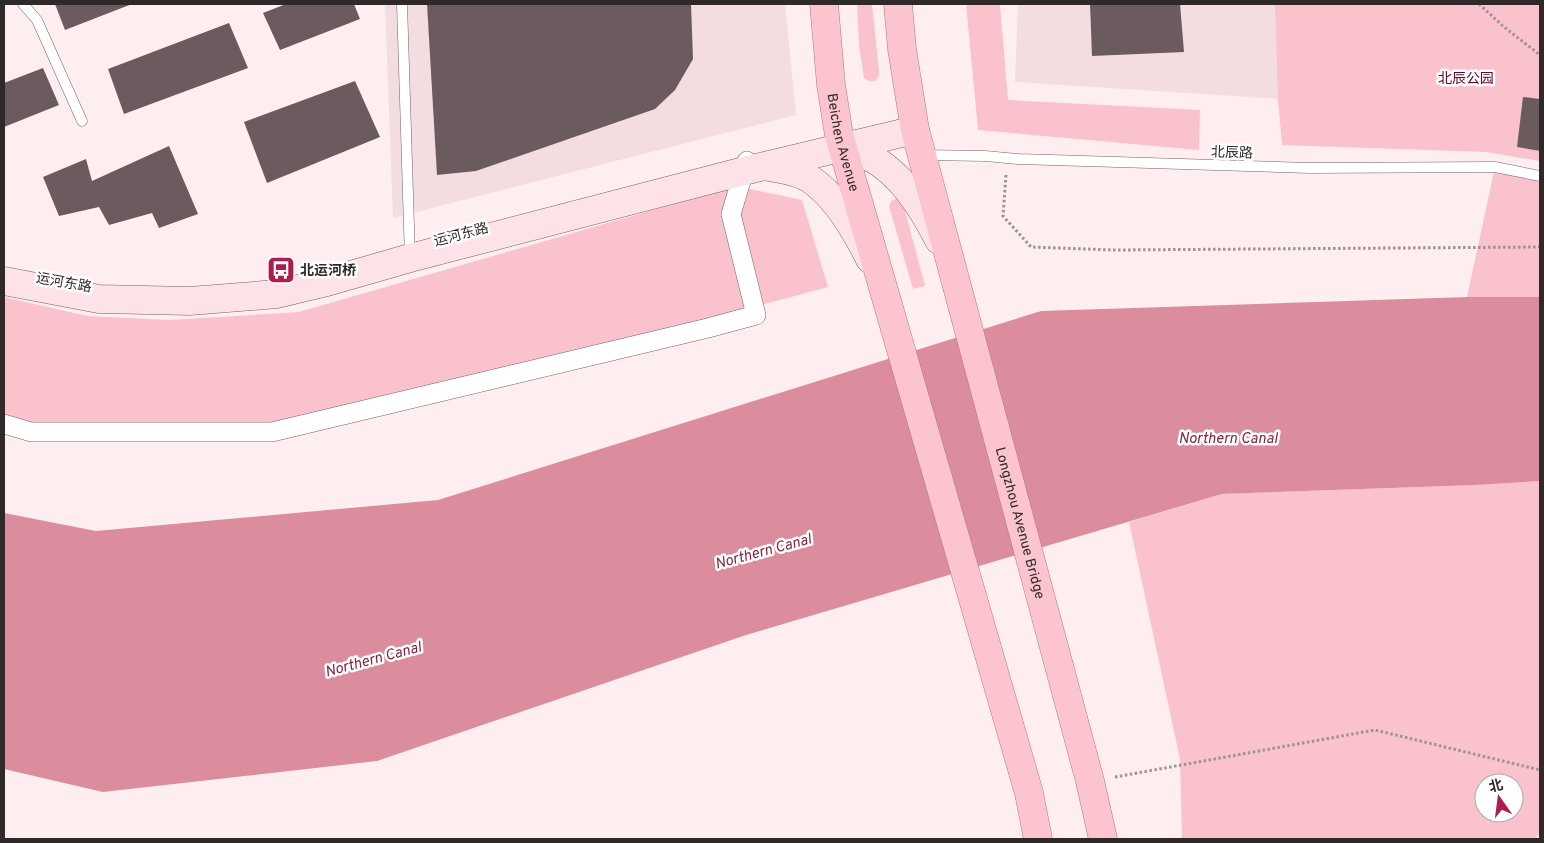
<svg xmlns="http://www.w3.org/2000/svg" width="1544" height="843" font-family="Overpass,'Noto Sans SC',sans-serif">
<rect width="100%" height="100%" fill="#feeef0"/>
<!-- built -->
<g fill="#f4dde0">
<path d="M385 4H785L796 115 393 218Z"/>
<path d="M1018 4H1280L1278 99 1015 82Z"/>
</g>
<!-- green -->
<g fill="#fac2cc" fill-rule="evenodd">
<path d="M857 4H872L879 71V76L875 81H869L864 78 859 45Z"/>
<path d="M966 4H1000L1008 100 1200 110 1199 150 978 130Z"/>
<path d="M1275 4H1540V161L1486 152 1282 145 1278 99Z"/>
<path d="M1495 167 1540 175V297H1467Z"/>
<path d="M736 186 802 200 828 287 457 387 230 431 35 424 4 415V297L87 316 170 320 299 312Z"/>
<path d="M895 199H900L903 203 925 286 913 289 889 206 891 201Z"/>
<path d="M1540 481V833L1535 839H1182L1180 759 1129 522 1222 494 1476 485ZM1484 783H1514V813H1484Z"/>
</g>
<!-- water -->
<path fill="#dc8d9d" d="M1467 297H1540V481L1476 485 1222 494 746 635 377 761 103 792 4 769V513L96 531 438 500 1041 311Z"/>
<!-- building -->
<g fill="#6c5b5e">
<path d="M55 4H132L65 30Z"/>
<path d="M286 4H354L360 19 280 50 263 13Z"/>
<path d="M427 4H691L693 59 675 90 655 109 476 171 437 175Z"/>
<path d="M1090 4H1180L1184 52 1092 56Z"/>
<path d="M229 23 248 68 124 114 108 69Z"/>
<path d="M43 68 59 105 4 127V83Z"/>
<path d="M355 81 380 137 267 183 244 122Z"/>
<path d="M1523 97 1540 99V151L1517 147Z"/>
<path d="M169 146 198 214 159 228 152 213 109 225 99 207 59 216 43 177 86 159 92 181Z"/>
</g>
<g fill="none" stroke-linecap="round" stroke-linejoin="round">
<defs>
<g id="lane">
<path d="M23 4 37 20 82 121"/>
<path d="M402 4 410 258"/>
<path d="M922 155 985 156 1018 159 1310 168 1495 167 1540 176"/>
</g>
<path id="street" d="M4 424 31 432H272L708 328 756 315 731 214 747 161"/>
<g id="secondary">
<path d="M840 147C890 155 918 199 939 240"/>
<path d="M769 167C782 169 798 171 810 179 835 195 857 233 870 259"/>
<path d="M4 281 99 299 190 301 277 294 323 283 410 258 744 171 915 130"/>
</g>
<g id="primary">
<path id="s1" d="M824 4 831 85 839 135 1029 793 1038 839"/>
<path id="s2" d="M898 4 902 49 915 130 1090 781 1103 839"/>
</g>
</defs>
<!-- lane casing -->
<use href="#lane" stroke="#736265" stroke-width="11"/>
<!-- street casing -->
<use href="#street" stroke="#736265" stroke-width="20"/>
<!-- secondary casing -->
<use href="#secondary" stroke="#736265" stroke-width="29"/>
<!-- primary casing -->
<use href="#primary" stroke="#b27480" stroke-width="29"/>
<!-- path -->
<g stroke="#9e9294" stroke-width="3" stroke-dasharray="2.5 2.5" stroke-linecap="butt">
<path d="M1479 4 1504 27 1540 55"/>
<path d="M1006 175 1003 216 1031 247 1113 250 1540 247"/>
<path d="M1115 777 1375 730 1540 770"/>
</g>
<!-- lane -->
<use href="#lane" stroke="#fff" stroke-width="10"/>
<!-- street -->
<use href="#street" stroke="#fff" stroke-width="19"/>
<!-- secondary -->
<use href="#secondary" stroke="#fde2e7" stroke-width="28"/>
<!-- primary -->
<use href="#primary" stroke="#fbc4cf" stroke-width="28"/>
</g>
<!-- icons -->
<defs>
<symbol id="bus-square" viewBox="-11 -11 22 22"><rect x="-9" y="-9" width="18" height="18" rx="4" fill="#ae1d50" stroke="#fff"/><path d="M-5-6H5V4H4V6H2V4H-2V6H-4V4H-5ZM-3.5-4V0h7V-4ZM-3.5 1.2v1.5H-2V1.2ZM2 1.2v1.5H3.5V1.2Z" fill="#fff"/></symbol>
</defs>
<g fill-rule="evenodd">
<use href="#bus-square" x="265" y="254" width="32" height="32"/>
</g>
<g text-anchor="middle" stroke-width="5" stroke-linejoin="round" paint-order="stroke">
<!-- park labels -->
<g font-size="14" fill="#65042a" stroke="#fff">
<text x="1466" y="83">北辰公园</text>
</g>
<!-- street labels -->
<g font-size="14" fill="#30292a" stroke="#fff">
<text dy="5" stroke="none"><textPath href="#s1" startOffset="140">Beichen Avenue</textPath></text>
<text transform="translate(1232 152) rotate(2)" y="5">北辰路</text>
<text transform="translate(461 234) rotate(-15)" y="5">运河东路</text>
<text transform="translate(64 282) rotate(10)" y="5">运河东路</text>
<text dy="5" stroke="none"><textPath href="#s2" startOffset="534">Longzhou Avenue Bridge</textPath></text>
</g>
<!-- poi labels -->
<g font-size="14" font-weight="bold" fill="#30292a" stroke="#fff" text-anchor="start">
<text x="300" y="275">北运河桥</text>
</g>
<!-- water labels -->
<g font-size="15" font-style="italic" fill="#822540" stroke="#fff">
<text x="1228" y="443">Northern Canal</text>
<text transform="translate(763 551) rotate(-15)" y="5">Northern Canal</text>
<text transform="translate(373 659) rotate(-15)" y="5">Northern Canal</text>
</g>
</g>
<!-- border -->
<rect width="1544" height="843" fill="none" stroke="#30292a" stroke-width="10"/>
<!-- north arrow -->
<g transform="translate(1499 798) rotate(346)"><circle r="24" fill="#ffffff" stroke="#aca9aa"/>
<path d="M0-4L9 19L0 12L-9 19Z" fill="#ae1d50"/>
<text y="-8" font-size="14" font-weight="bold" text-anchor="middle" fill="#30292a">北</text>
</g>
</svg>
